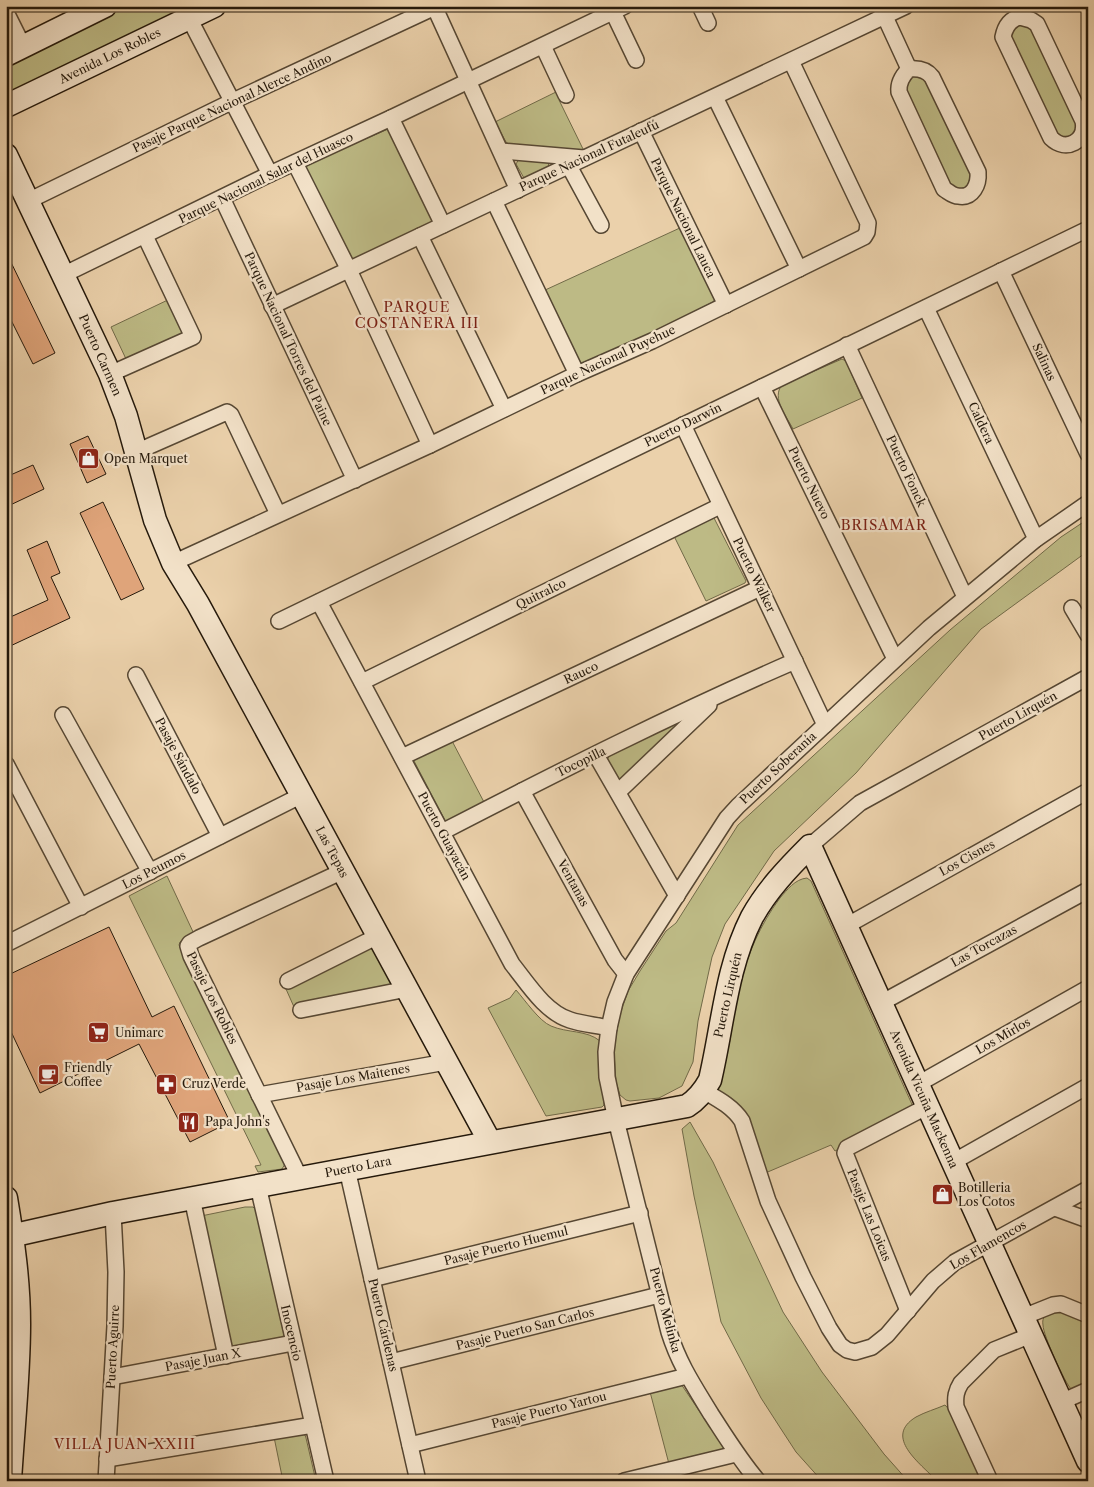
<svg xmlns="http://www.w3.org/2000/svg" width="1094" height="1487" font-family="'Libre Caslon Text',serif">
<rect width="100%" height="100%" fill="#ebd1ab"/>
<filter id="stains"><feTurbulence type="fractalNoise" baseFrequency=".004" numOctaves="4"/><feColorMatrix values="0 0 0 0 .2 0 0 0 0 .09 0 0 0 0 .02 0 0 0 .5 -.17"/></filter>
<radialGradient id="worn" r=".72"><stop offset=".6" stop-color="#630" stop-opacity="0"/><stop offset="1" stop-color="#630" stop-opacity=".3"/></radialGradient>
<!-- green -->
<g fill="#bdba85" stroke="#716a48">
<path d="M125 6H192L6 96V63Z"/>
<path d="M1019 24H1030L1080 123 1074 137 1058 138 1009 37 1011 30Z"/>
<path d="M915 76H924L973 175 967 188 958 190 949 186 905 91 907 81Z"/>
<path d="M558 91 562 99 559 100 584 151 510 145 506 142 495 122Z"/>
<path d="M388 129 433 219 432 222 355 259 349 258 305 170 308 164Z"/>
<path d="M519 159 548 161 549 168 529 178H524L516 164Z"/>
<path d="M682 227 715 299 713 302 616 351 582 364 577 362 543 291Z"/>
<path d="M172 298 184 324 183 335 126 359 111 327Z"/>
<path d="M842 359 846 361 862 398 793 429C787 417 771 398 782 385Z"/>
<path d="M713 516 746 581 745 583 706 601 673 534Z"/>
<path d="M1088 519V551L981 629 856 773 774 851 725 924 712 957 698 1021 693 1062 682 1086 659 1098 630 1101 626 1100 620 1095 616 1082 614 1053 616 1035 620 1014 628 991 640 971 666 931 676 923 738 825 950 630 1061 537Z"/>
<path d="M699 710 624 781 617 780 607 760 611 753Z"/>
<path d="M451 739 485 804 447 824 413 759Z"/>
<path d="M167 876 194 934 180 942 179 945 284 1158 285 1164 282 1169 258 1172 255 1166 261 1165 129 896Z"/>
<path d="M807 878 811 881 915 1111 835 1151 831 1145 763 1174 717 1088C720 1079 724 1069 726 1059 732 1036 733 1011 739 988 747 955 760 925 780 898 787 890 795 879 807 878Z"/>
<path d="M371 945 395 985 294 1007 286 989Z"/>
<path d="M516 990C525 1000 539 1021 551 1026 567 1033 587 1030 600 1041V1063L604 1105 602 1107 546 1116 488 1008 510 998Z"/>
<path d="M690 1122 713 1162 783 1312 822 1372 884 1454 908 1481H822L796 1452 781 1429 761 1398 721 1322 694 1196 682 1129Z"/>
<path d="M245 1207H253L257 1211 284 1329 283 1339 229 1350 201 1216Z"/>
<path d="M1059 1311 1088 1322V1385L1072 1390C1065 1384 1043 1335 1043 1325 1042 1319 1044 1316 1049 1312Z"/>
<path d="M681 1384 725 1449 669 1464 649 1388Z"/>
<path d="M945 1405 955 1416 985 1481H937C920 1463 883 1437 916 1417 925 1412 936 1409 945 1405Z"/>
<path d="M300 1433 305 1435 306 1438 316 1481H283L274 1437Z"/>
</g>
<!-- building -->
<g fill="#dfa47a" stroke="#25190b">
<path d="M6 252 55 353 33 364 6 310Z"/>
<path d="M88 436 106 474 87 483 70 444Z"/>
<path d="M33 465 44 489 6 507V477Z"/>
<path d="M103 502 144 589 121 600 80 513Z"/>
<path d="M47 541 60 573 51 577 70 618 6 648V619L48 600 27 550Z"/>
<path d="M109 927 152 1017 174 1006 230 1122 190 1142 139 1044 40 1093 6 1021V976Z"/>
</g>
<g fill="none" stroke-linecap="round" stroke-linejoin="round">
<defs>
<g id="street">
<path d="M434 6 518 190"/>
<path d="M700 6 708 23"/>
<path d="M880 6 909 69"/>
<path d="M6 12 23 46"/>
<path d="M613 12 636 60"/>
<path d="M1020 17 1031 20 1037 24 1083 121C1087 141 1066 153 1051 138L1003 37C1005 27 1010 19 1020 17Z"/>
<path d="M189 18 270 174"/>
<path d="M543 46 566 95"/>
<path d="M909 69C918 68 926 69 932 77L978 172C979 184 973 199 958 196 953 196 949 192 944 189L899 92C898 83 902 76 909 69Z"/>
<path d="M715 97 799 269"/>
<path d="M391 118 443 225"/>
<path d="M641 131 726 305"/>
<path d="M501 151 584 158"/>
<path d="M295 163 349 270 430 445"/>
<path d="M569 166 601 225"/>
<path d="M222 198 355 480"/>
<path d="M28 201 231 102 437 6"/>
<path d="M494 201 577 374"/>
<path d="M420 236 504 409"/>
<path d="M1001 271 1088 454"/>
<path d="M63 275 270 174 391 118 625 6"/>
<path d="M272 306 906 6"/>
<path d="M926 308 1036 539"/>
<path d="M847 345 965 597"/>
<path d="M110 374 193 337 145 236"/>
<path d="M762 387 895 659"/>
<path d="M683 425 825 725"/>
<path d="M136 452 227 412 231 415 278 514"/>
<path d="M173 563 430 445 577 374 652 341 864 237 867 232 868 223 791 61"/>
<path d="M319 602 512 964C528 984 545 1012 570 1020 582 1024 596 1025 609 1028"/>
<path d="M1072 608 1088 635"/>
<path d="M279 621 1088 229"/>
<path d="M136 675 220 836"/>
<path d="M362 682 720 506"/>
<path d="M63 715 150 872"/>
<path d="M596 755 677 896"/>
<path d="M402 757 760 588"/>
<path d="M6 764 81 907"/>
<path d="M522 791 615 960 626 974"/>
<path d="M618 792 709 705"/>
<path d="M442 832C558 772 675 713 795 661"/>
<path d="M810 846 860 803 1088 677"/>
<path d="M846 926 1088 791"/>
<path d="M6 944 302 795"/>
<path d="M288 981 378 936"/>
<path d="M881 1003 1088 890"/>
<path d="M301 1010 407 989"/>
<path d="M918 1084 1088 988"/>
<path d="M704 1091C718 1099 733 1107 742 1121L768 1201 803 1277 829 1328 840 1345 847 1350 855 1352 872 1347 887 1335 933 1281 955 1262 1088 1189"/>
<path d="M259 1095 446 1062"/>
<path d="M953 1162 1088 1086"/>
<path d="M347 1169 418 1481"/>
<path d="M300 1178 191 956 188 946 190 943 199 938 343 871"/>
<path d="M258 1186 326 1481"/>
<path d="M192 1198 226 1356"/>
<path d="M1055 1208 1088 1220"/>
<path d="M372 1279 640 1213"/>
<path d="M908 1311 845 1153 847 1148 928 1106"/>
<path d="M1023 1317 1053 1305 1061 1304 1088 1315"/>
<path d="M391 1362 659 1295"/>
<path d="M112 1377 293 1343"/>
<path d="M1061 1402 1088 1390"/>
<path d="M410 1445 687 1376"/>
<path d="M107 1459 313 1425"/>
<path d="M106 1481 115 1326 116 1272 113 1213"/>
<path d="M624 1481 736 1454"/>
<path d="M758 1481C740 1460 726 1437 711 1414 694 1386 679 1364 669 1332L616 1120 607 1077 606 1052 609 1028 615 1002 626 974 727 818 738 806 929 628 1036 539 1088 503"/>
<path d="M990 1481 956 1407C955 1397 956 1391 961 1383L994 1350 1031 1335"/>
</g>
<g id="secondary">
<path d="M6 55 105 6"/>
<path d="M6 106 214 6"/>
<path d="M6 155 110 374 126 416 155 520 173 563 198 604 490 1142"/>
<path d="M6 1198C13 1240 19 1281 19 1324 19 1376 13 1429 10 1481"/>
<path d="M6 1237 113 1213 687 1106C698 1099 704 1091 710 1080 723 1025 726 968 752 917 767 890 788 868 810 846L1088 1461"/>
</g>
</defs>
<!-- street casing -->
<use href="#street" stroke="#564733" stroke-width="18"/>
<!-- secondary casing -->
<use href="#secondary" stroke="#25190b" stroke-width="25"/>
<!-- street -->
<use href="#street" stroke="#f2e1c8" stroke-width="15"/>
<!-- secondary -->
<use href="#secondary" stroke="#f2e1c8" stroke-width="22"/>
</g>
<!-- icons -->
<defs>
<symbol id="shop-square" viewBox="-11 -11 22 22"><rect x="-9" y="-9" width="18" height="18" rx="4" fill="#8f2418" stroke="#f2e1c8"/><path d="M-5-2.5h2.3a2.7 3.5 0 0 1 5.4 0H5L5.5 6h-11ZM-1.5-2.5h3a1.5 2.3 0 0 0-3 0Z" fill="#fff"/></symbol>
<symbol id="supermarket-square" viewBox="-11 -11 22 22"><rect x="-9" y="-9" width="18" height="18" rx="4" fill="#8f2418" stroke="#f2e1c8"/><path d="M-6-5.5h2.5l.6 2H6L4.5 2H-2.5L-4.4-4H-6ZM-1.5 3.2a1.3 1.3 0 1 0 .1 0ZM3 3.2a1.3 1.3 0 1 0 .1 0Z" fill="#fff"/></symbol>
<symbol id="cafe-square" viewBox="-11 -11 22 22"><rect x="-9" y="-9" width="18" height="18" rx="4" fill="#8f2418" stroke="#f2e1c8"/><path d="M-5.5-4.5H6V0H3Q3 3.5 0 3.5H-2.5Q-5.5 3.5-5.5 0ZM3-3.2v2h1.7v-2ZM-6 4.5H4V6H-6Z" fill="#fff"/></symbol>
<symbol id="pharmacy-square" viewBox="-11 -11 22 22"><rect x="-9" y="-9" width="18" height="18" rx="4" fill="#8f2418" stroke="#f2e1c8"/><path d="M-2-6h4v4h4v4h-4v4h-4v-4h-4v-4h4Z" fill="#fff"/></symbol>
<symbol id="restaurant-square" viewBox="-11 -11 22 22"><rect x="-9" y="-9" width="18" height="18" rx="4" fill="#8f2418" stroke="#f2e1c8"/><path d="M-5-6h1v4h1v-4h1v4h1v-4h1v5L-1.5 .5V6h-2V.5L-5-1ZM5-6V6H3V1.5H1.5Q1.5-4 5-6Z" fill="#fff"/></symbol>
</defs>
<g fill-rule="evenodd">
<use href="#shop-square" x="76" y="446" width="25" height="25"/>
<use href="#supermarket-square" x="86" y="1020" width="25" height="25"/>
<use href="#cafe-square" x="36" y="1062" width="25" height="25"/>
<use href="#pharmacy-square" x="154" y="1072" width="25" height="25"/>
<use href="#restaurant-square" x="176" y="1110" width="25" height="25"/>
<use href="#shop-square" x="930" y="1182" width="25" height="25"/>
</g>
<g text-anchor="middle" stroke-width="4.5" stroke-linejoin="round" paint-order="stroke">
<!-- street labels -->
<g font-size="12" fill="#25190b" stroke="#f2e1c8">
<text transform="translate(110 56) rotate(-26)" y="4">Avenida Los Robles</text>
<text transform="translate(232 103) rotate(-25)" y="4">Pasaje Parque Nacional Alerce Andino</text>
<text transform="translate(589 156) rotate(-25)" y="4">Parque Nacional Futaleufú</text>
<text transform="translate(266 178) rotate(-26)" y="4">Parque Nacional Salar del Huasco</text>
<text transform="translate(683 218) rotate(64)" y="4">Parque Nacional Lauca</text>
<text transform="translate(288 339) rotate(65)" y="4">Parque Nacional Torres del Paine</text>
<text transform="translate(100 355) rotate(66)" y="4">Puerto Carmen</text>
<text transform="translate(608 360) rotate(-25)" y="4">Parque Nacional Puyehue</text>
<text transform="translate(1044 362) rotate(65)" y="4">Salinas</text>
<text transform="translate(981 423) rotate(65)" y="4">Caldera</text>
<text transform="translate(683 425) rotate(-26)" y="4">Puerto Darwin</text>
<text transform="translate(906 471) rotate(65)" y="4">Puerto Fonck</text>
<text transform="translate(809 483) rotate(64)" y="4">Puerto Nuevo</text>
<text transform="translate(754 575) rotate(64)" y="4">Puerto Walker</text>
<text transform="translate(541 594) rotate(-26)" y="4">Quitralco</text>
<text transform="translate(581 673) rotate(-25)" y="4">Rauco</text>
<text transform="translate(1018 716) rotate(-29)" y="4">Puerto Lirquén</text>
<text transform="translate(178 756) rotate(62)" y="4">Pasaje Sándalo</text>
<text transform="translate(581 762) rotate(-26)" y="4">Tocopilla</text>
<text transform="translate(778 768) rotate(-43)" y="4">Puerto Soberanía</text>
<text transform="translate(444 836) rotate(62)" y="4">Puerto Guayacán</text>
<text transform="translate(332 852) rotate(62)" y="4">Las Tepas</text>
<text transform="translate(967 858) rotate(-29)" y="4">Los Cisnes</text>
<text transform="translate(154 870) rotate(-27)" y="4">Los Peumos</text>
<text transform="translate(573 883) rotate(61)" y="4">Ventanas</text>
<text transform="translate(984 946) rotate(-29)" y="4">Las Torcazas</text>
<text transform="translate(728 995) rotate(-77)" y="4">Puerto Lirquén</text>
<text transform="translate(212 998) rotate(64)" y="4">Pasaje Los Robles</text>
<text transform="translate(1003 1036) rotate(-30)" y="4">Los Mirlos</text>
<text transform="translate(353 1078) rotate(-10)" y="4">Pasaje Los Maitenes</text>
<text transform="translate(924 1099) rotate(66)" y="4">Avenida Vicuña Mackenna</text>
<text transform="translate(358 1167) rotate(-11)" y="4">Puerto Lara</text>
<text transform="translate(869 1215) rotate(68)" y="4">Pasaje Las Loicas</text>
<text transform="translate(988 1245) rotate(-30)" y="4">Los Flamencos</text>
<text transform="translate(506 1246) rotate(-14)" y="4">Pasaje Puerto Huemul</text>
<text transform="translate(665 1310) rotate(75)" y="4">Puerto Melinka</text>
<text transform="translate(383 1325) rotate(77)" y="4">Puerto Cárdenas</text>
<text transform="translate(525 1329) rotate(-14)" y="4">Pasaje Puerto San Carlos</text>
<text transform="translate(291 1333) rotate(77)" y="4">Inocencio</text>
<text transform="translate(113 1347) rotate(-87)" y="4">Puerto Aguirre</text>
<text transform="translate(203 1360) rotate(-11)" y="4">Pasaje Juan X</text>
<text transform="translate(549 1410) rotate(-14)" y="4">Pasaje Puerto Yartou</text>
</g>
<!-- poi labels -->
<g font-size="12" fill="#25190b" stroke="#f2e1c8" text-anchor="start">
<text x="104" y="463">Open Marquet</text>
<text x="115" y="1037">Unimarc</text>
<text x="64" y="1072">Friendly<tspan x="64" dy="14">Coffee</tspan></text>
<text x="182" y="1088">Cruz Verde</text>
<text x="205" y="1126">Papa John's</text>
<text x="958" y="1192">Botilleria<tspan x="958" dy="14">Los Cotos</tspan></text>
</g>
<!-- neighbourhood labels -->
<g font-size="14" letter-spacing="1" fill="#7a1f14" stroke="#f2e1c8">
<text x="417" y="312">PARQUE<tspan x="417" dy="16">COSTANERA III</tspan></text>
<text x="884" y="530">BRISAMAR</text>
<text x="125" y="1449">VILLA JUAN XXIII</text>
</g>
</g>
<!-- margin -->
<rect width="1094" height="1487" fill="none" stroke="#ebd1ab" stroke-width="25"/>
<rect x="8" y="8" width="1079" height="1472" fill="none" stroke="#25190b" stroke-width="2.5"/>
<rect x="12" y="12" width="1069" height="1462" fill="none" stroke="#25190b"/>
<rect width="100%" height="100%" filter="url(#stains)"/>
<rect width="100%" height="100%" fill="url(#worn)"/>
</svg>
